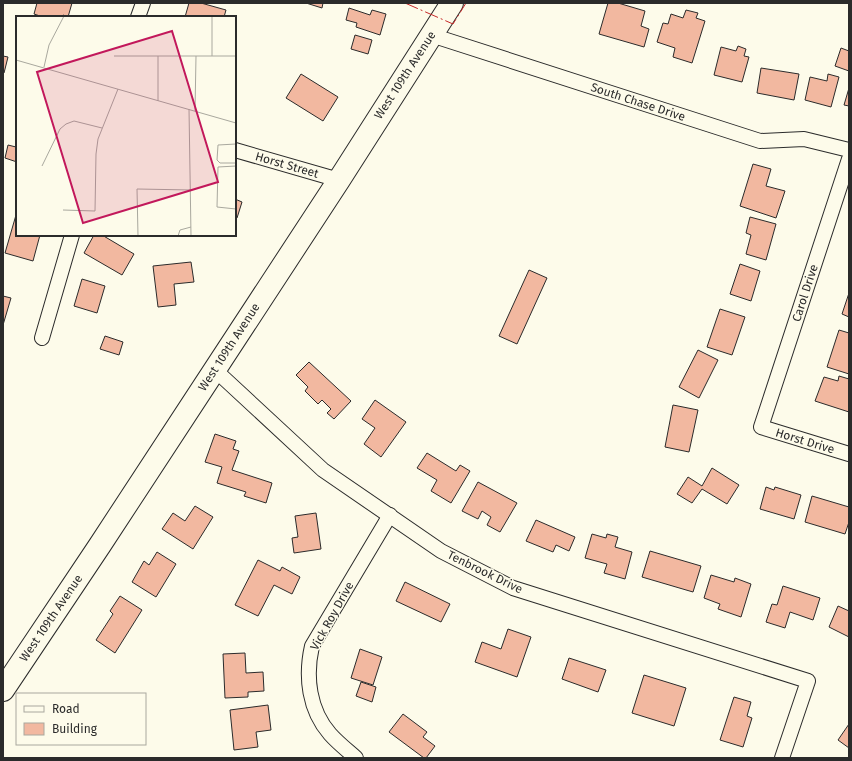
<svg xmlns="http://www.w3.org/2000/svg" width="852" height="761" font-family="'Fira Sans',sans-serif">
<rect width="100%" height="100%" fill="#fdfbea"/>
<!-- building -->
<g fill="#f2b8a0" stroke="#2b2b2b">
<path d="M37 3H72L68 17 63 15V17H43L34 14Z"/>
<path d="M189 3H201L226 10 224 17H185Z"/>
<path d="M306 3H323L322 8Z"/>
<path d="M608 3H618L645 11 641 26 649 29 644 47 599 34Z"/>
<path d="M349 8 370 15 372 10 386 14 380 35 356 27 357 23 346 20Z"/>
<path d="M686 10 698 13 696 18 705 21 692 63 673 57 675 48 657 42 663 23 668 24 671 14 683 18Z"/>
<path d="M355 35 372 40 368 54 351 49Z"/>
<path d="M738 46 746 49 744 56 749 57 742 82 714 75 721 47 736 51Z"/>
<path d="M841 48 849 51V71L835 66Z"/>
<path d="M3 56 8 57 4 73 3 72Z"/>
<path d="M761 68 799 74 794 100 757 93Z"/>
<path d="M301 74 338 97 323 121 286 98Z"/>
<path d="M828 74 839 77 831 107 805 100 810 77 827 81Z"/>
<path d="M849 88V106L844 105Z"/>
<path d="M17 143V162L5 158 8 145 16 147Z"/>
<path d="M753 164 771 169 766 186 785 191 776 218 740 206Z"/>
<path d="M235 199 242 202 237 218 235 217Z"/>
<path d="M16 215 17 235H40L33 261 5 253Z"/>
<path d="M750 217 776 224 766 260 746 254 751 235 746 233Z"/>
<path d="M94 235H102L134 254 122 275 84 253Z"/>
<path d="M191 262 194 282 174 284 176 305 158 307 153 266Z"/>
<path d="M740 264 760 271 751 301 730 294Z"/>
<path d="M529 270 547 278 517 344 499 336Z"/>
<path d="M82 279 105 286 97 313 74 306Z"/>
<path d="M849 293V317L842 314Z"/>
<path d="M3 296 11 298 3 325Z"/>
<path d="M720 309 745 317 732 355 707 347Z"/>
<path d="M839 330 849 333V374L827 367Z"/>
<path d="M105 336 123 342 119 355 100 349Z"/>
<path d="M698 350 718 360 699 398 679 387Z"/>
<path d="M309 362 351 401 334 419 327 413 331 409 322 400 318 404 305 391 308 387 296 375Z"/>
<path d="M839 376 849 379V412L815 401 824 377 838 381Z"/>
<path d="M375 400 406 422 381 457 364 444 375 428 362 419Z"/>
<path d="M673 405 698 410 689 452 665 447Z"/>
<path d="M215 434 236 441 233 449 239 451 232 470 272 483 266 503 244 496 246 492 217 483 222 467 205 462Z"/>
<path d="M427 453 456 471 460 465 470 471 451 503 431 491 437 480 417 468Z"/>
<path d="M712 468 739 485 727 504 702 489 692 503 677 494 688 477 702 486Z"/>
<path d="M478 482 517 503 500 532 487 525 491 517 482 511 478 519 462 511Z"/>
<path d="M766 487 774 490 775 487 801 495 794 519 760 509Z"/>
<path d="M812 496 849 507V522L845 534 805 522Z"/>
<path d="M195 506 213 517 193 549 162 529 173 513 185 521Z"/>
<path d="M316 513 321 549 294 553 292 538 298 537 295 516Z"/>
<path d="M536 520 575 537 569 551 556 545 553 552 526 541Z"/>
<path d="M592 534 606 538 607 534 618 537 615 547 632 552 625 579 604 573 607 564 585 558Z"/>
<path d="M650 551 701 566 693 592 642 577Z"/>
<path d="M157 552 176 564 156 597 132 582 144 561 149 565Z"/>
<path d="M258 560 280 571 282 567 300 577 292 594 274 585 258 616 235 605Z"/>
<path d="M711 575 734 582 735 578 751 584 741 617 718 609 720 604 704 598Z"/>
<path d="M405 582 450 604 441 622 396 601Z"/>
<path d="M783 586 820 598 813 620 790 612 785 628 766 622 772 604 777 605Z"/>
<path d="M120 596 142 610 115 653 96 640 113 614 110 611Z"/>
<path d="M838 606 849 611V637L829 627Z"/>
<path d="M508 629 531 637 517 677 475 662 482 642 501 649Z"/>
<path d="M360 649 382 657 373 685 351 678Z"/>
<path d="M245 653 246 673 263 672 264 691 248 692V697L225 698 223 654Z"/>
<path d="M569 658 606 670 598 692 562 679Z"/>
<path d="M644 675 686 688 674 726 632 713Z"/>
<path d="M361 682 376 687 372 702 356 696Z"/>
<path d="M734 697 751 702 747 716 752 718 743 747 720 740Z"/>
<path d="M268 705 271 730 256 732 258 747 234 750 230 710Z"/>
<path d="M403 714 427 732 423 737 435 746 426 758H424L389 732Z"/>
<path d="M849 724V748L838 740Z"/>
</g>
<g fill="none" stroke-linecap="round" stroke-linejoin="round">
<defs>
<g id="minor">
<path d="M138 17 143 3"/>
<path d="M431 35 760 141 804 139 849 150"/>
<path d="M235 150 339 180"/>
<path d="M849 159 761 427 849 454"/>
<path d="M42 338 72 235"/>
<path d="M214 369 323 470 441 551 513 588 808 681 782 758"/>
<path d="M356 758C347 750 338 743 330 734 309 710 305 677 312 646L390 515"/>
</g>
<path id="primary" d="M3 690 100 545 339 180 452 3"/>
</defs>
<!-- minor casing -->
<use href="#minor" stroke="#2b2b2b" stroke-width="16"/>
<!-- primary casing -->
<use href="#primary" stroke="#2b2b2b" stroke-width="24"/>
<!-- minor -->
<use href="#minor" stroke="#fdfbea" stroke-width="14"/>
<!-- primary -->
<use href="#primary" stroke="#fdfbea" stroke-width="22"/>
<!-- power -->
<path stroke="#c62828" stroke-width="1" stroke-dasharray="14 3 2 3" stroke-linecap="butt" d="M405 3 453 24 466 3"/>
</g>
<g text-anchor="middle" stroke-width="3" stroke-linejoin="round" paint-order="stroke">
<!-- street labels -->
<g font-size="12" fill="#2b2b2b" stroke="#fdfbea">
<text transform="translate(405 75) rotate(-57)" y="4">West 109th Avenue</text>
<text transform="translate(638 102) rotate(18)" y="4">South Chase Drive</text>
<text transform="translate(287 165) rotate(16)" y="4">Horst Street</text>
<text transform="translate(805 293) rotate(-72)" y="4">Carol Drive</text>
<text transform="translate(229 347) rotate(-57)" y="4">West 109th Avenue</text>
<text transform="translate(805 441) rotate(17)" y="4">Horst Drive</text>
<text transform="translate(485 572) rotate(26)" y="4">Tenbrook Drive</text>
<text transform="translate(332 616) rotate(-61)" y="4">Vick Roy Drive</text>
<text transform="translate(51 618) rotate(-56)" y="4">West 109th Avenue</text>
</g>
</g>
<!-- overview -->
<g transform="translate(16 16)">
<rect width="220" height="220" fill="#fdfbea"/>
<path fill="none" stroke="#a9a89e" stroke-width="1" d="M196 0V40M98 40H220M142 40V85M0 44 220 107M28 51 33 29 48 0M173 93 175 220M179 95 180 40M220 128 202 129 201 144 204 147H220M26 150 44 113 50 108 58 105 86 112M220 150 202 151 201 191 220 193M47 194 79 195 80 138 82 123 102 73M122 220 121 173 176 174M162 220 164 214 175 211"/>
<path fill="#c2185b" fill-opacity="0.15" stroke="#c2185b" stroke-width="2" d="M156 15 202 166 67 207 21 56Z"/>
<rect width="220" height="220" fill="none" stroke="#2b2b2b" stroke-width="2"/>
</g>
<!-- border -->
<rect width="852" height="761" fill="none" stroke="#2b2b2b" stroke-width="8"/>
<!-- legend -->
<rect x="16" y="693" width="130" height="52" fill="#fdfbea" stroke="#a9a89e"/>
<rect x="24" y="706" width="20" height="6" fill="#fdfbea" stroke="#a9a89e"/>
<text x="52" y="713" font-size="12" fill="#2b2b2b">Road</text>
<rect x="24" y="723" width="20" height="12" fill="#f2b8a0" stroke="#a9a89e"/>
<text x="52" y="733" font-size="12" fill="#2b2b2b">Building</text>
</svg>
